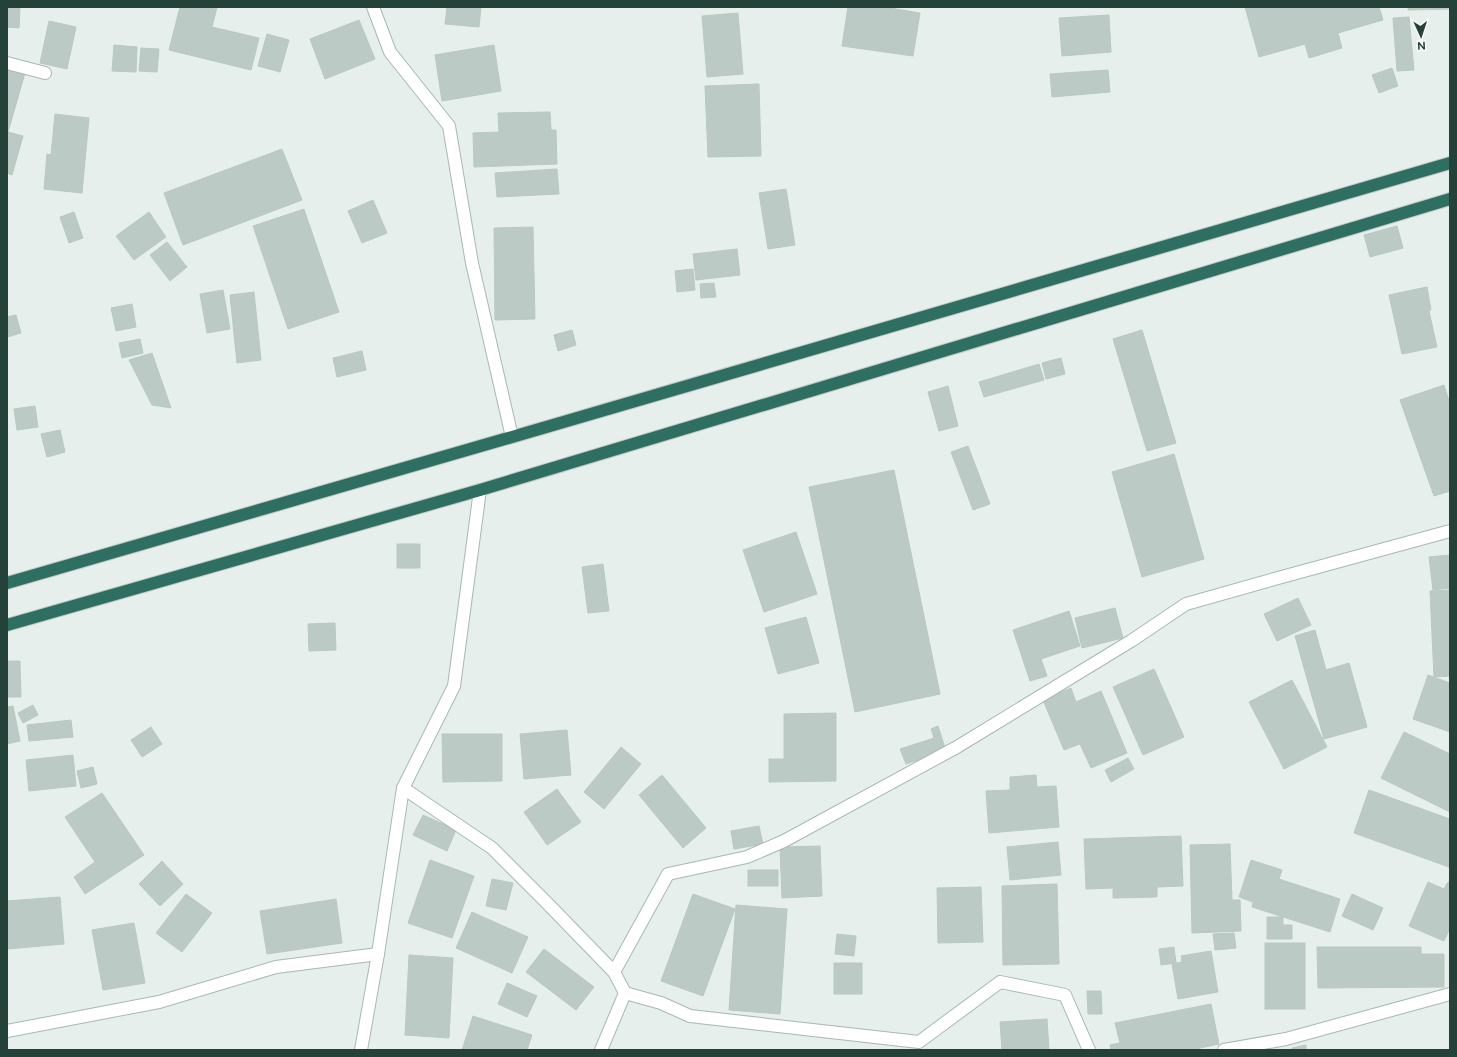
<svg xmlns="http://www.w3.org/2000/svg" width="1457" height="1057" font-family="Figtree,sans-serif">
<rect width="100%" height="100%" fill="#e6efeb"/>
<!-- building -->
<g fill="#bbcac4" stroke="#b8c9c2">
<path d="M7 7H20L19 28 7 27Z"/>
<path d="M180 7H217L212 27 259 38 251 70 169 50Z"/>
<path d="M447 7H481L479 27 445 24Z"/>
<path d="M848 7H884L920 13 913 56 842 46Z"/>
<path d="M1245 7H1379L1383 20 1338 33 1342 48 1309 58 1305 44 1259 57Z"/>
<path d="M1408 7H1450V9L1408 10Z"/>
<path d="M738 13 743 74 707 77 702 16Z"/>
<path d="M1109 15 1111 52 1062 56 1059 18Z"/>
<path d="M1409 17 1414 70 1397 71 1393 18Z"/>
<path d="M359 20 375 59 325 79 310 39Z"/>
<path d="M49 21 76 27 67 69 40 63Z"/>
<path d="M267 34 289 40 280 72 258 66Z"/>
<path d="M114 45 137 47 136 72 112 71Z"/>
<path d="M494 45 501 91 442 101 435 55Z"/>
<path d="M141 48 159 49 157 72 139 71Z"/>
<path d="M7 67 25 73 8 132 23 136 12 175 7 173Z"/>
<path d="M1392 68 1398 86 1379 93 1372 75Z"/>
<path d="M1108 70 1110 92 1052 97 1050 74Z"/>
<path d="M759 84 761 156 708 157 705 86Z"/>
<path d="M550 112 551 130H556L557 164 474 167 473 133 499 132 498 113Z"/>
<path d="M55 114 89 118 82 193 44 189 47 154 51 155Z"/>
<path d="M282 149 302 200 183 245 164 193Z"/>
<path d="M557 169 559 194 497 197 495 173Z"/>
<path d="M786 189 795 245 768 249 759 193Z"/>
<path d="M373 200 387 233 362 243 348 211Z"/>
<path d="M304 209 339 312 288 329 253 226Z"/>
<path d="M74 212 83 238 69 243 60 217Z"/>
<path d="M149 212 166 237 134 260 116 236Z"/>
<path d="M1397 226 1403 248 1370 257 1364 235Z"/>
<path d="M533 227 535 319 495 320 494 228Z"/>
<path d="M167 242 187 267 170 281 150 255Z"/>
<path d="M737 249 740 275 696 280 693 254Z"/>
<path d="M693 269 695 290 677 292 675 271Z"/>
<path d="M714 283 716 297 701 298 700 284Z"/>
<path d="M1427 287 1431 310 1429 311 1437 347 1402 354 1389 295Z"/>
<path d="M223 290 230 329 207 333 200 294Z"/>
<path d="M254 292 261 360 237 363 230 295Z"/>
<path d="M132 304 136 327 116 331 111 308Z"/>
<path d="M16 315 21 333 7 337V317Z"/>
<path d="M572 330 576 345 558 351 554 335Z"/>
<path d="M1142 330 1176 443 1147 451 1113 339Z"/>
<path d="M140 339 143 353 122 358 119 343Z"/>
<path d="M362 351 366 370 337 377 333 358Z"/>
<path d="M152 353 171 408 152 405 129 360Z"/>
<path d="M1061 358 1065 374 1046 379 1042 363Z"/>
<path d="M1039 364 1044 380 984 397 979 382Z"/>
<path d="M1444 385 1450 404V491L1434 496 1400 400Z"/>
<path d="M948 386 958 426 939 431 928 392Z"/>
<path d="M35 406 38 427 17 430 14 409Z"/>
<path d="M60 430 65 452 47 457 41 434Z"/>
<path d="M968 446 990 504 973 510 951 452Z"/>
<path d="M1174 454 1204 559 1142 577 1112 472Z"/>
<path d="M894 470 940 694 855 712 809 487Z"/>
<path d="M796 532 817 594 764 612 743 550Z"/>
<rect x="397" y="544" width="23" height="24"/>
<path d="M1450 555V588L1433 590 1429 557Z"/>
<path d="M603 564 609 611 588 613 582 567Z"/>
<path d="M1450 590V676L1434 677 1430 591Z"/>
<path d="M1298 598 1311 625 1277 641 1264 614Z"/>
<path d="M1115 608 1123 638 1082 648 1075 618Z"/>
<path d="M1069 611 1080 646 1041 659 1047 676 1030 681 1013 630Z"/>
<path d="M806 617 819 663 778 674 765 628Z"/>
<path d="M335 623 336 650 309 651 308 624Z"/>
<path d="M1315 630 1326 670 1349 663 1367 727 1324 739 1295 636Z"/>
<path d="M7 661H20L21 697H7Z"/>
<path d="M1154 669 1184 737 1143 755 1113 687Z"/>
<path d="M1428 675 1450 683V732L1413 719Z"/>
<path d="M1292 680 1327 747 1284 769 1249 702Z"/>
<path d="M1071 688 1076 702 1101 691 1127 753 1091 768 1080 744 1064 750 1043 700Z"/>
<path d="M33 705 38 715 23 723 18 713Z"/>
<path d="M13 706 20 741 7 744V707Z"/>
<path d="M836 713V781L769 782V759H784V714Z"/>
<path d="M71 720 73 737 29 741 27 725Z"/>
<path d="M938 726 946 751 906 764 900 749 934 738 931 729Z"/>
<path d="M151 727 162 744 142 757 131 740Z"/>
<path d="M567 730 571 775 524 779 520 734Z"/>
<path d="M1404 732 1450 754V812L1381 778Z"/>
<path d="M442 734H502V781L443 782Z"/>
<path d="M621 747 641 764 604 809 584 792Z"/>
<path d="M73 755 76 786 29 791 26 760Z"/>
<path d="M1128 758 1134 769 1111 782 1105 770Z"/>
<path d="M93 767 97 784 81 788 77 771Z"/>
<path d="M662 775 706 828 683 848 639 795Z"/>
<path d="M1036 775 1037 787 1056 786 1059 827 989 833 986 791 1010 790V777Z"/>
<path d="M557 789 581 822 547 845 524 812Z"/>
<path d="M1369 790 1450 819V863L1449 867 1354 833Z"/>
<path d="M102 793 144 855 85 894 74 877 95 862 65 817Z"/>
<path d="M423 815 456 830 447 851 413 835Z"/>
<path d="M759 826 763 844 734 849 731 831Z"/>
<path d="M1181 836 1183 886 1157 887V897L1113 898V888L1086 889 1084 839Z"/>
<path d="M1058 842 1061 875 1010 880 1007 847Z"/>
<path d="M1230 844 1232 900H1240L1241 931 1192 933 1190 845Z"/>
<path d="M820 846 822 896 782 898 780 847Z"/>
<path d="M430 860 474 876 452 938 408 923Z"/>
<path d="M1251 860 1282 870 1279 879 1340 899 1330 932 1252 907 1253 902 1239 897Z"/>
<path d="M162 861 183 884 160 906 139 884Z"/>
<rect x="748" y="870" width="30" height="16"/>
<path d="M492 879 513 883 506 910 486 906Z"/>
<path d="M1428 882 1444 889 1448 882 1450 883V928L1444 941 1409 926Z"/>
<path d="M1057 884 1059 964 1003 965 1002 886Z"/>
<path d="M981 887 983 942 938 943 937 888Z"/>
<path d="M186 894 212 913 182 952 156 933Z"/>
<path d="M693 894 735 909 703 996 661 981Z"/>
<path d="M1352 894 1383 908 1373 930 1342 916Z"/>
<path d="M60 897 64 944 7 949V901Z"/>
<path d="M336 899 342 943 267 954 260 911Z"/>
<path d="M736 905 787 909 780 1014 729 1010Z"/>
<path d="M472 912 528 937 512 973 456 948Z"/>
<path d="M1267 917H1283V925H1292V939H1267Z"/>
<path d="M134 923 145 983 103 990 92 930Z"/>
<path d="M1234 933 1236 948 1215 950 1213 934Z"/>
<path d="M837 934 856 936 854 956 835 954Z"/>
<rect x="1265" y="943" width="40" height="66"/>
<path d="M1174 947 1176 963 1161 965 1159 949Z"/>
<path d="M1317 947H1421V954H1444V987L1318 988Z"/>
<path d="M544 949 594 987 576 1010 526 972Z"/>
<path d="M1211 951 1218 992 1178 999 1172 964 1182 962 1181 956Z"/>
<path d="M409 955 453 958 449 1038 405 1035Z"/>
<rect x="834" y="963" width="28" height="31"/>
<path d="M507 983 537 996 527 1017 498 1004Z"/>
<path d="M1087 991H1101L1102 1014H1088Z"/>
<path d="M1211 1004 1219 1044 1191 1050H1111L1110 1045 1120 1043 1115 1023Z"/>
<path d="M473 1016 532 1035 527 1050H462Z"/>
<path d="M1047 1019 1049 1050H1002L1000 1022Z"/>
<path d="M1306 1045V1050H1292V1048Z"/>
</g>
<g fill="none" stroke-linecap="round" stroke-linejoin="round">
<defs>
<g id="street">
<path d="M373 7 390 52 449 126 472 263 512 437"/>
<path d="M7 63 45 73"/>
<path d="M403 788 492 848 547 903 614 972 668 874 747 857 784 841 957 747 1131 641 1186 604 1278 578 1450 531"/>
<path d="M614 972 625 993 661 1003 690 1016 919 1042 1000 982 1065 995 1089 1050"/>
<path d="M7 1031 159 1002 276 967 378 954"/>
<path d="M361 1050 378 954 403 788 454 686 480 490"/>
<path d="M601 1050 625 993"/>
<path d="M1224 1050 1286 1039 1450 994"/>
</g>
<g id="highway">
<path d="M7 583 512 437 1450 163"/>
<path d="M7 625 480 490 1450 199"/>
</g>
</defs>
<!-- street casing -->
<use href="#street" stroke="#a8b8b2" stroke-width="14"/>
<!-- highway casing -->
<use href="#highway" stroke="#c2cac8" stroke-width="14"/>
<!-- street -->
<use href="#street" stroke="#fff" stroke-width="12"/>
<!-- highway -->
<use href="#highway" stroke="#2f6f62" stroke-width="12"/>
</g>
<!-- border -->
<rect width="1457" height="1057" fill="none" stroke="#24423a" stroke-width="16"/>
<!-- north arrow -->
<g transform="translate(1421 36) rotate(177)" stroke="#f7fbf9" stroke-width="3" paint-order="stroke">
<path d="M0-3L7 15L0 10L-7 15Z" fill="#24423a"/>
<text y="-6" font-size="11" font-weight="bold" text-anchor="middle" fill="#24423a">N</text>
</g>
</svg>
